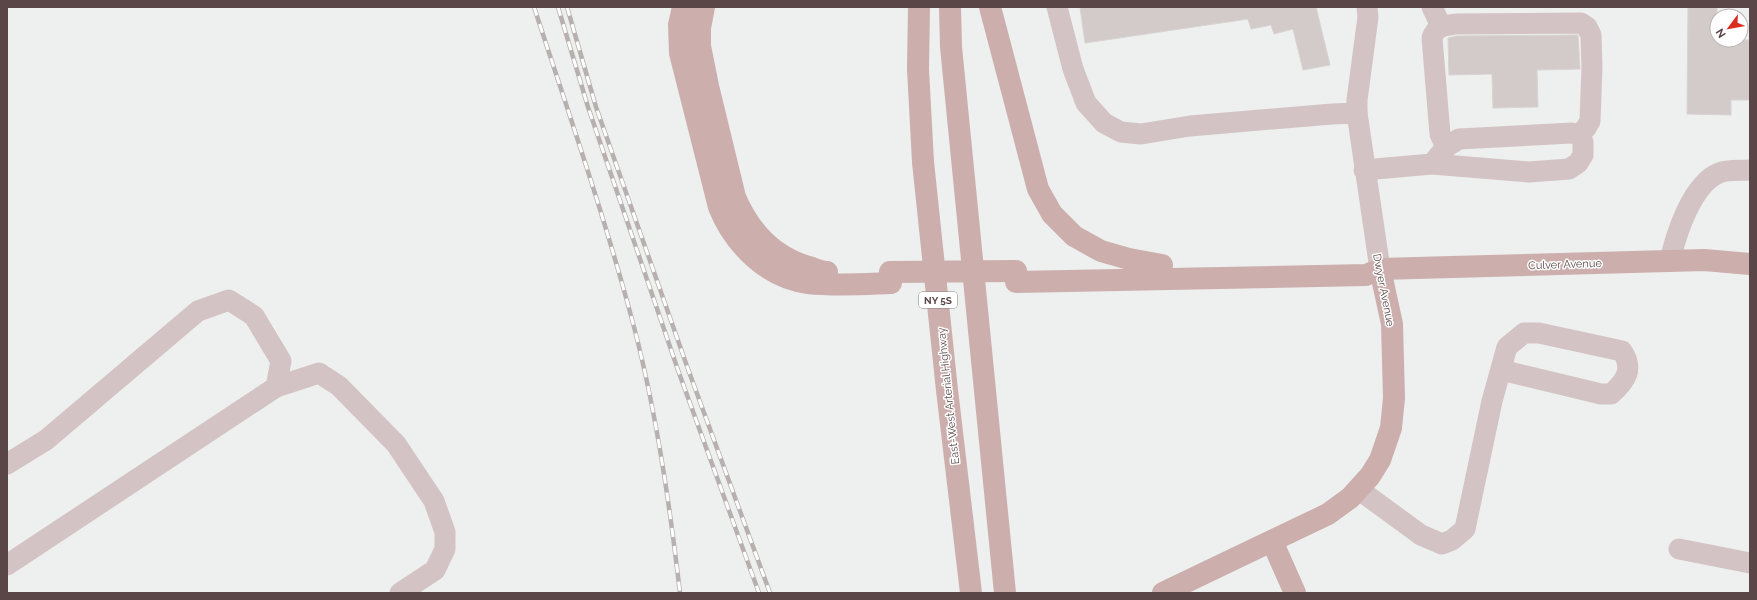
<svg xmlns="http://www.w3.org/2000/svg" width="1757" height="600" font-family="Raleway,sans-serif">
<rect width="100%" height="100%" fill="#edf0ee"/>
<!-- building -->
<g fill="#d2cbca" stroke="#d9d3d1">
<path d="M1080 7H1316L1330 65 1303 70 1293 29 1274 34 1271 25 1251 29 1248 19 1085 43Z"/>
<path d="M1688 7H1717V40H1750V100H1731V115L1687 114Z"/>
<path d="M1578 35 1580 69 1537 70 1538 107 1493 108 1492 74 1449 75 1448 38 1456 36Z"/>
</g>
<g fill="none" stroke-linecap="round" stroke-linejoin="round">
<!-- minor -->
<g stroke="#d4c3c4" stroke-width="21">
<path d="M1057 7 1073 69 1086 103 1104 123 1121 132 1141 134 1190 126 1332 114 1357 113"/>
<path d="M1367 7 1368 17 1357 100V113L1380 269"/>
<path d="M1432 7 1441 26"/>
<path d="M1446 147 1440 134 1432 38C1436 26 1444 26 1455 24L1581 23 1587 27 1591 35 1592 67 1590 121 1586 128 1579 135"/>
<path d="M1364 170 1432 164 1529 172 1569 169 1578 163 1583 155V142L1579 135 1572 133 1459 139 1446 147 1432 164"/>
<path d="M1670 261C1676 234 1692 184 1719 173 1728 169 1741 171 1750 170"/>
<path d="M276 387 319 373 339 386 396 444 434 501 445 532V549L435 570 400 593"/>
<path d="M7 464 46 440 198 311 229 300 254 316 281 361 276 387 7 565"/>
<path d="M1358 489 1421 535 1442 544 1452 540 1465 529 1492 401 1507 347 1524 333H1539L1622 351C1634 369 1626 381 1611 394H1601L1501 370"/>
<path d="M1679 549 1750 563"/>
</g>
<!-- major -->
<g stroke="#ccaead" stroke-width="22">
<path d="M683 7 679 25 680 53 719 207C734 244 767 278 808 283 836 286 864 284 891 283"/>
<path d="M704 7 700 28V46L708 86 735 197C749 230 773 257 809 267 815 269 820 272 827 272"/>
<path d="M919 7 918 69 923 162 947 390 971 593"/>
<path d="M950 7 951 47 1005 593"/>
<path d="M990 7 1038 189 1052 214 1074 236 1101 251 1129 259 1162 265"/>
<path d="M1016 282 1366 275 1380 269 1704 260 1750 264"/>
<path d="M1272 541 1295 593"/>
<path d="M1163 593 1328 514 1350 498 1370 476 1380 460 1391 428 1394 398 1392 324 1380 269"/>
</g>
<defs>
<g id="rail">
<path d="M534 7C567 108 602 209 630 312 655 403 669 499 680 593"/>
<path d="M558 7 588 107 679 373 759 593"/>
<path d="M567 7 596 107 688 369 770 593"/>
</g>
</defs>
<!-- rail casing -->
<use href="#rail" stroke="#b7b0af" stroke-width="4.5"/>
<!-- rail -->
<use href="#rail" stroke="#fff" stroke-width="3" stroke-dasharray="9" stroke-linecap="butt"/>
<!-- major-bridge -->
<path stroke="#ccaead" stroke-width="22" d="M890 272 1016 271"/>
</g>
<g text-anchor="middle" stroke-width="3" stroke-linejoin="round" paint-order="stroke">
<!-- shield labels -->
<rect fill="#fff" stroke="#8c7e7e" stroke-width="1" x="919" y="292" width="38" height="16" rx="3"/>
<g font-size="10" font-weight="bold" fill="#5a4646">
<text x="938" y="304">NY 5S</text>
</g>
<!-- street labels -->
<g font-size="11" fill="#5a4646" stroke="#fff">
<text transform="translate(1565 264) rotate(-2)" y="4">Culver Avenue</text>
<text transform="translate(1384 290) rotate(79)" y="4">Dwyer Avenue</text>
<text transform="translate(948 396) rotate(-96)" y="4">East-West Arterial Highway</text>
</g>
</g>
<!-- border -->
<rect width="1757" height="600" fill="none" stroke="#5a4646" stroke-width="16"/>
<!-- north arrow -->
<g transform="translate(1729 28) rotate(238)"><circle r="19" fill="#ffffff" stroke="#bdb5b5"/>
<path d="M0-3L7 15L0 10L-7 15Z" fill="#d92e1d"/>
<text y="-6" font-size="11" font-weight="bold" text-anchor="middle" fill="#5a4646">N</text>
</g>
</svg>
